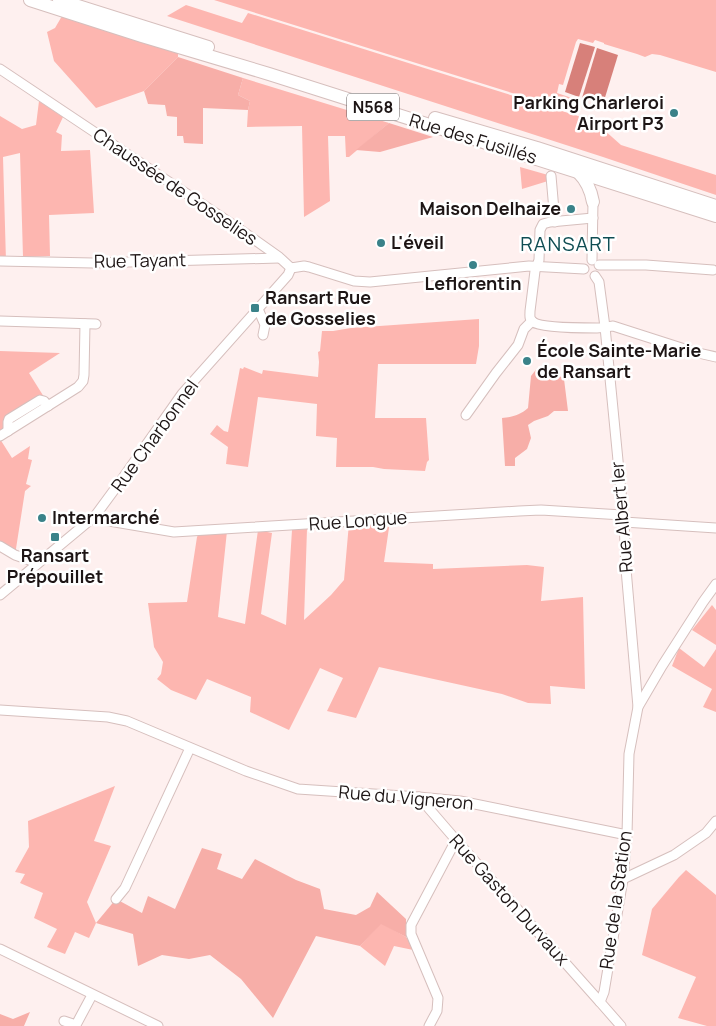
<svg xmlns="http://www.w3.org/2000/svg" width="716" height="1026" font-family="Manrope,sans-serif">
<rect width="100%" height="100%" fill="#fef0ef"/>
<!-- green -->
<g fill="#fdb6b0">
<path d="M214 0H716V72L660 55 652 54 645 57 637 54 604 44V43L595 40 593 43 578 39 576 42 563 85 559 84 557 93 572 98 576 105 573 112Z"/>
<path d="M186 5 242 23 248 13 594 121 621 145 716 175V195L603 157 167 16Z"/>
<path d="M62 16 178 53V57L144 91 96 108 54 61 47 32 55 28Z"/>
<path d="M243 78 389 123 349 157H346L345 136H328L330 201 304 217 302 126 247 127 248 110 250 101 238 95Z"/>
<path d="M39 101 63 117 56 132 62 135 61 151 90 150 94 213 49 215 50 256 23 257 20 153 3 157 6 261 0 260V116L22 129 36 125Z"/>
<path d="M520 167 548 175V181L522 189Z"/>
<path d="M479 319V346L476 364H378L375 418H426L429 460 427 462 425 471 384 469 373 467H336L337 438 316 436 317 404 258 397 248 467 226 464 228 447 210 434 217 425 224 431 228 432 240 368 243 369 244 367 262 374 263 370 318 377 319 362 318 352 320 351 322 331H333L351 328Z"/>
<path d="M0 351 60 353 29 373 49 405 0 435Z"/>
<path d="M0 439 12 458 30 446 28 459 32 460 26 484 31 486 25 491 15 555 0 545Z"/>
<path d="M390 521 384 562 433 564V569L527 565 544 567 541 601 583 597 585 689 550 686 551 704 528 703 502 694 379 667 356 718 327 711 343 678 320 668 289 730 250 712 251 697 207 679 196 700 171 690 157 679 161 674 163 662 154 647 148 603 187 602 197 537 200 532 227 531 218 617 245 624 258 530 272 533 261 614 286 625 292 530 307 529 304 620 331 595 344 580 349 523Z"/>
<path d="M712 605 716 610V645L692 630Z"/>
<path d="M679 648 704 667 716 649V712L703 707 712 689 672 666Z"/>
<path d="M115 786 94 841 111 846 87 902 96 923 89 938 75 932 65 954 47 947 57 929 34 918 43 893 20 883 25 874 15 872 29 847 28 821Z"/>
<path d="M686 870 716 895V1026H707L678 1018 696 977 642 955 652 909 679 877Z"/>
<path d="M381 923 406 937 418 951 394 946 385 966 360 946Z"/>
</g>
<!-- forest -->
<g fill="#f7aea8">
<path d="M178 57 243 78 238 95 250 101 248 110 203 108V144L184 143 183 136H177V117L167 116 165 105 148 104 144 91Z"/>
<path d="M389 123 433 137 380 152 356 150Z"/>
<path d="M538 367 555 373 564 379 568 411H554L548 416 534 421 528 425 531 438 527 449 515 458V466H505L502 418C513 417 520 415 528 408L531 376Z"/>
<path d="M202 848 222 854 217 869 242 879 255 859 296 880 320 889 324 909 356 915 370 907 377 892 406 919V937L381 924 360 946 316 936 273 1018 241 979 210 955 189 959 162 955 138 966 133 934 96 923 116 899 142 913 148 896 175 909Z"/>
<path d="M30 1012 24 1026H0V1014L13 1019Z"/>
</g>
<!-- water -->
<g fill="#d7807a">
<path d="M580 43 595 47 579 97 565 92Z"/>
<path d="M597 48 618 55 603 104 582 98Z"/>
</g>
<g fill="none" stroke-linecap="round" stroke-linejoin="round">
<defs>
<g id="minor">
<path d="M0 69 238 228 279 257 291 268"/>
<path d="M551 176 555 222"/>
<path d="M593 218 550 222 543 224 540 230 539 260 535 271 530 311C530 316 529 319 533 322 541 328 585 328 597 328 602 328 607 327 613 326L694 352 716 357"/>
<path d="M592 260 593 202"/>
<path d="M0 261 93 263 279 258"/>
<path d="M599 265H646L713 270"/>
<path d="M291 268 304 266 309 267 354 281 370 282 529 266 584 269"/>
<path d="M595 276 599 282 605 327 624 522 626 569 638 707"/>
<path d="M258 309 265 325 263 335"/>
<path d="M0 321 96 324"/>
<path d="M466 415 496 373 518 345 524 329 532 321"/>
<path d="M8 431V422L9 419 40 400 44 401 48 406"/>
<path d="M0 436 78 387 83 381 84 375 85 324"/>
<path d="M95 516 103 520 174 532 519 511 541 510 622 515"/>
<path d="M624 522 716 528"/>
<path d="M0 546 15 555 38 563"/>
<path d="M0 595 95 516 120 482 182 394 288 275 291 268"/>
<path d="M0 710 108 717 127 721 246 771 298 789 419 797 460 801 627 835"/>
<path d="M419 797 456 840 600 1002"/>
<path d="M623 879 674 855 706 833 716 821"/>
<path d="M116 899 125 888 190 748"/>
<path d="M0 949 158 1026"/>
<path d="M64 1021 73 1024 77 1023 92 995"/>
<path d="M429 1026 437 1011 438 998 411 934V925L456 840"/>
<path d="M621 1026 600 1002 604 992 623 879 627 835 629 754 638 707 662 666 703 602 716 584"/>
</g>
<g id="highway">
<path d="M30 0 142 36 269 74 716 216"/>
<path d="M59 0 208 47"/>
<path d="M435 118 537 148 716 206"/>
<path d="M578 172C587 181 591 190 593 202"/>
</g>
</defs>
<!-- minor casing -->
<use href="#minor" stroke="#d6bfbd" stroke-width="11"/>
<!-- highway casing -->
<use href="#highway" stroke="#d6bfbd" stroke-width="14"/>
<!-- minor -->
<use href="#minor" stroke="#fff" stroke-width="9"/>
<!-- highway -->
<use href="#highway" stroke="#fff" stroke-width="12"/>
</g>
<!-- markers -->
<g fill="#3a8289" stroke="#fff" stroke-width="2">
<circle cx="674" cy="113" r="5"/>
<circle cx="571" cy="209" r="5"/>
<circle cx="381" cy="243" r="5"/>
<circle cx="473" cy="265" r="5"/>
<rect x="250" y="303" width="10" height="10" rx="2.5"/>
<circle cx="527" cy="361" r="5"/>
<circle cx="42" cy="518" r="5"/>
<rect x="50" y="532" width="10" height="10" rx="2.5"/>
</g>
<g text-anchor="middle" stroke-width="5" stroke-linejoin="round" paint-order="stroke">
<!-- shield labels -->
<rect fill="#fff" stroke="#615b5b" stroke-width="1" x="347" y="93.5" width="52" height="27" rx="4"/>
<g font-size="16" font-weight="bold" fill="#1d1515">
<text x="373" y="113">N568</text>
</g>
<!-- poi labels -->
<g font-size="18" font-weight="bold" fill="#1d1515" stroke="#fff" text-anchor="start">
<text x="664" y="109" text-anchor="end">Parking Charleroi<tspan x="664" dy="21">Airport P3</tspan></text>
<text x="561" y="215" text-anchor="end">Maison Delhaize</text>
<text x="391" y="249">L'éveil</text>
<text x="473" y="290" text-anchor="middle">Leflorentin</text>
<text x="265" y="304">Ransart Rue<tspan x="265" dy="21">de Gosselies</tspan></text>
<text x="537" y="357">École Sainte-Marie<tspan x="537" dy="21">de Ransart</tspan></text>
<text x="52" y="524">Intermarché</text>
<text x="55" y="562" text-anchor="middle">Ransart<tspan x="55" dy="21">Prépouillet</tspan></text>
</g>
<!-- street labels -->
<g font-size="18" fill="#1d1515" stroke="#fff">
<text transform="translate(473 139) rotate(17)" y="6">Rue des Fusillés</text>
<text transform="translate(175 187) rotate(34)" y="6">Chaussée de Gosselies</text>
<text transform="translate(140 261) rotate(-1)" y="6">Rue Tayant</text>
<text transform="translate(155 436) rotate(-54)" y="6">Rue Charbonnel</text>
<text transform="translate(622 517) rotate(-95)" y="6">Rue Albert Ier</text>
<text transform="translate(358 521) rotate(-4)" y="6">Rue Longue</text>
<text transform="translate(406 798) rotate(5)" y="6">Rue du Vigneron</text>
<text transform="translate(509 900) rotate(48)" y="6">Rue Gaston Durvaux</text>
<text transform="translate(616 900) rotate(-82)" y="6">Rue de la Station</text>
</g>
<!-- quarter labels -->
<g font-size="20" letter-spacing="1" fill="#0f4d53" stroke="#fff">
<text x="568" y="251">RANSART</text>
</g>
</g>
</svg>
